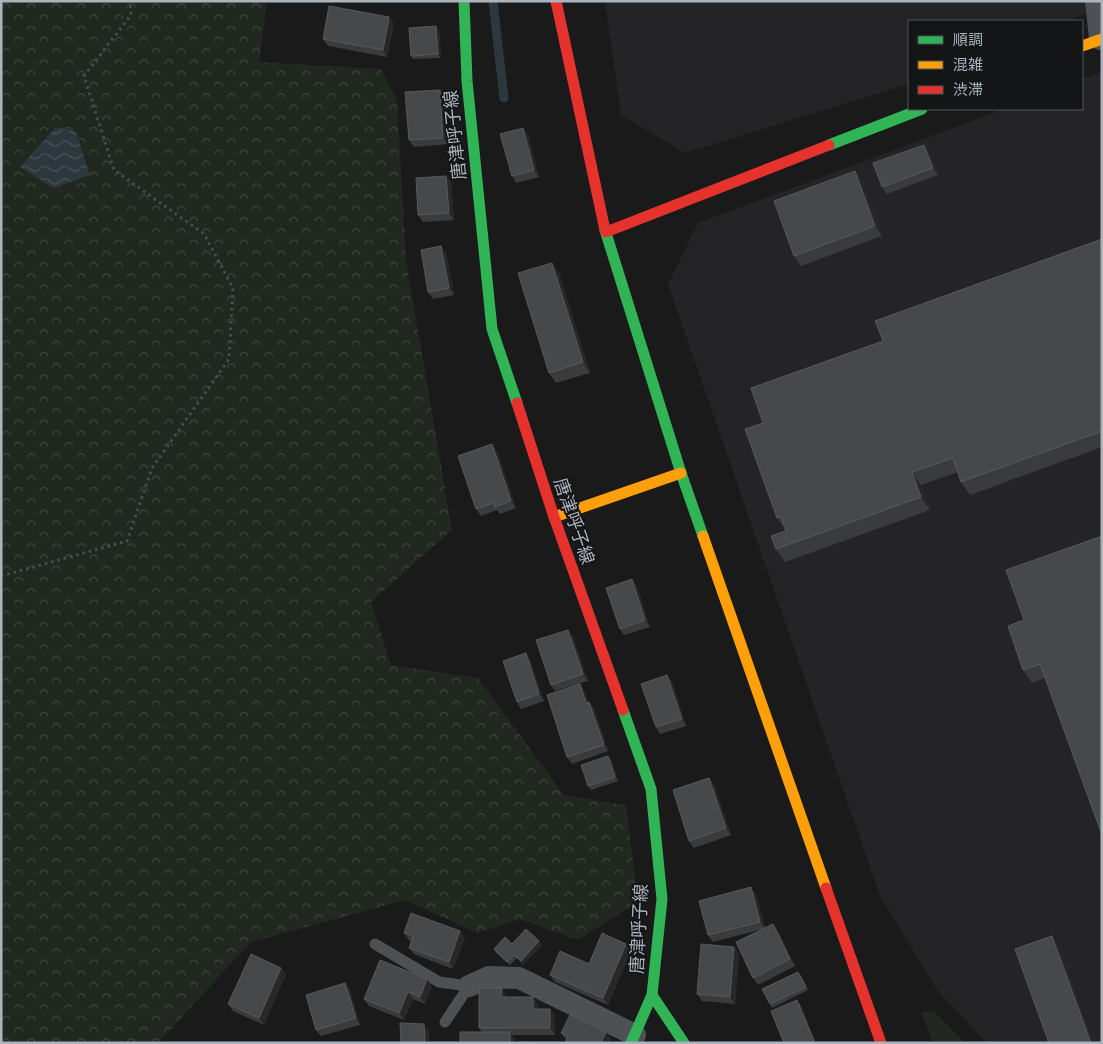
<svg xmlns="http://www.w3.org/2000/svg" width="1103" height="1044" font-family="Raleway,'Noto Sans JP',sans-serif">
<defs>
<pattern id="forest-crowns" width="20" height="18" patternUnits="userSpaceOnUse" patternTransform="scale(1.25)"><rect width="20" height="18" fill="#202820"/><path d="M2 6a3 3 0 1 1 6 0M12 15a3 3 0 1 1 6 0" fill="none" stroke="#3e453e"/></pattern>
<pattern id="water-waves" width="16" height="10" patternUnits="userSpaceOnUse" patternTransform="scale(1.25)"><rect width="16" height="10" fill="#2c383e"/><path d="M0 5q4-4 8 0t8 0" fill="none" stroke="#485258"/></pattern>
</defs>
<rect width="100%" height="100%" fill="#1a1a1b"/>
<!-- built -->
<g fill="#242427">
<path d="M605 1H1084L1086 14 1067 21H909V84L685 153 621 115Z"/>
<path d="M1102 72V1043H987L937 990 880 896 668 284 698 223 1004 109H1082V79Z"/>
</g>
<!-- grass -->
<path fill="#202820" d="M934 1011 965 1043H933L921 1012Z"/>
<!-- forest -->
<path fill="url(#forest-crowns)" d="M1 1H267L259 62 381 69 397 100 406 261 452 530 371 602 391 665 478 678 564 795 626 805 638 902 578 940 519 919 477 933 405 900 251 942 158 1043H1Z"/>
<!-- water -->
<path fill="url(#water-waves)" d="M56 127 76 132 90 175 53 188 20 167Z"/>
<g fill="none" stroke-linecap="round" stroke-linejoin="round">
<!-- stream -->
<path stroke="#2c383e" stroke-width="9" d="M493 1 504 98"/>
<!-- path -->
<path stroke="#4a4c4e" stroke-width="3" stroke-dasharray="2.5 4" stroke-linecap="butt" d="M1 576 127 541 152 468 229 359 233 288 204 234 114 170 84 76 131 15 130 1"/>
<!-- lane -->
<path stroke="#4e5154" stroke-width="11" d="M375 944 439 982 469 986 445 1022"/>
<!-- street -->
<g stroke="#4e5154" stroke-width="22">
<path d="M1096 1 1100 39"/>
<path d="M469 986 489 977 519 978 635 1035"/>
</g>
<!-- fast -->
<g stroke="#30b455" stroke-width="11">
<path d="M464 1 467 81 492 329 517 403"/>
<path d="M829 145 922 109"/>
<path d="M605 230 681 473 703 536"/>
<path d="M623 710 651 789 662 899 652 995 631 1043"/>
<path d="M652 995 684 1043"/>
</g>
<!-- slow -->
<g stroke="#ff9f0a" stroke-width="11">
<path d="M1082 46 1102 39"/>
<path d="M554 517 681 473"/>
<path d="M703 536 826 888"/>
</g>
<!-- jam -->
<g stroke="#e5322d" stroke-width="11">
<path d="M556 1 605 230"/>
<path d="M606 232 829 145"/>
<path d="M517 403 554 517 623 710"/>
<path d="M826 888 881 1043"/>
</g>
</g>
<!-- wall -->
<g fill="#3a3b3d">
<path d="M389 17 394 24 387 57 328 46 323 39Z"/>
<path d="M436 26 439 30 441 58 413 59 411 56Z"/>
<path d="M445 96 448 144 414 147 409 140Z"/>
<path d="M523 128 528 135 539 177 516 183 512 176Z"/>
<path d="M924 145 929 152 938 175 887 194 882 187Z"/>
<path d="M855 171 862 181 882 236 801 266 794 256Z"/>
<path d="M446 176 451 182 454 220 423 222 418 215Z"/>
<path d="M1102 239V447L970 495 961 482 958 472 921 485 930 510 785 562 776 549 786 531 777 518 763 423 883 341Z"/>
<path d="M441 246 446 253 454 295 433 299 428 292Z"/>
<path d="M559 273 590 373 556 383 549 373Z"/>
<path d="M497 451 516 508 500 514 497 510 481 516 476 509Z"/>
<path d="M637 586 650 627 624 635 620 629Z"/>
<path d="M1024 620 1045 678 1032 683 1023 670Z"/>
<path d="M573 636 588 681 555 691 551 685Z"/>
<path d="M526 653 530 660 544 701 521 709 517 702Z"/>
<path d="M667 675 672 682 686 726 660 734 656 727Z"/>
<path d="M580 684 584 691 588 702H589L594 708 608 751 572 764 567 757Z"/>
<path d="M611 759 618 781 591 790 588 786Z"/>
<path d="M709 778 714 785 731 835 694 848 689 841Z"/>
<path d="M756 894 765 928 773 924 778 931 795 966 758 985 753 978 763 929 713 942 708 935Z"/>
<path d="M460 931 465 938 453 969 414 954 409 948 412 941 409 940 404 933Z"/>
<path d="M539 941 542 945 523 965 517 958 510 965 496 953 494 949 512 944Z"/>
<path d="M734 947 739 954 735 1004 702 1001 697 994Z"/>
<path d="M631 951 608 1005 555 982 550 975Z"/>
<path d="M281 968 286 974 264 1025 233 1011 228 1004Z"/>
<path d="M801 975 808 990 772 1008 770 1004Z"/>
<path d="M345 983 350 990 360 1025 321 1036 316 1030Z"/>
<path d="M432 986 425 1004 413 999 404 1020 369 1006 364 999Z"/>
<path d="M506 995V997L538 1004V1009L555 1016V1035H512L515 1039V1043H460L482 1032 479 1028Z"/>
<path d="M561 1033 611 1039 609 1043H565L566 1040Z"/>
</g>
<!-- shaded-wall -->
<g fill="#282829">
<path d="M389 17 394 24 387 57 383 50Z"/>
<path d="M436 26 439 30 441 58 438 54Z"/>
<path d="M440 90 445 96 448 144 443 138Z"/>
<path d="M523 128 528 135 539 177 534 170Z"/>
<path d="M924 145 929 152 938 175 933 168Z"/>
<path d="M855 171 862 181 882 236 875 226Z"/>
<path d="M446 176 451 182 454 220 449 213Z"/>
<path d="M441 246 446 253 454 295 449 288Z"/>
<path d="M552 263 559 273 590 373 583 362Z"/>
<path d="M492 444 497 451 516 508 511 501Z"/>
<path d="M912 472 921 485 930 510 921 497Z"/>
<path d="M632 579 637 586 650 627 645 620Z"/>
<path d="M568 630 573 636 588 681 583 674Z"/>
<path d="M526 653 530 660 544 701 539 694Z"/>
<path d="M667 675 672 682 686 726 682 719Z"/>
<path d="M580 684 584 691 590 710 586 703Z"/>
<path d="M589 702 594 708 608 751 604 745Z"/>
<path d="M608 756 611 759 618 781 615 777Z"/>
<path d="M709 778 714 785 731 835 726 828Z"/>
<path d="M751 887 756 894 765 928 760 922Z"/>
<path d="M773 924 778 931 795 966 790 959Z"/>
<path d="M460 931 465 938 453 969 449 962Z"/>
<path d="M1052 936 1059 946 1094 1043H1091Z"/>
<path d="M539 941 542 945 523 965 521 961Z"/>
<path d="M626 944 631 951 608 1005 603 998Z"/>
<path d="M734 947 739 954 735 1004 730 997Z"/>
<path d="M281 968 286 974 264 1025 259 1018Z"/>
<path d="M427 979 432 986 425 1004 420 997Z"/>
<path d="M345 983 350 990 360 1025 356 1018Z"/>
<path d="M502 988 506 995V1004L501 997Z"/>
<path d="M408 992 413 999 404 1020 399 1013Z"/>
<path d="M533 997 538 1004V1016L533 1009Z"/>
<path d="M797 1000 802 1007 816 1043H815L814 1041Z"/>
<path d="M550 1009 555 1016V1035L550 1028Z"/>
<path d="M424 1024 429 1030V1043H425Z"/>
<path d="M510 1032 515 1039V1043H510Z"/>
<path d="M606 1032 611 1039 609 1043H601Z"/>
</g>
<!-- building -->
<g fill="#47484a" stroke="#56595c">
<path d="M329 6 389 17 383 50 323 39Z"/>
<path d="M436 26 438 54 411 56 409 28Z"/>
<path d="M440 90 443 138 409 140 405 92Z"/>
<path d="M523 128 534 170 512 176 500 134Z"/>
<path d="M924 145 933 168 882 187 873 163Z"/>
<path d="M855 171 875 226 794 256 774 201Z"/>
<path d="M446 176 449 213 418 215 416 178Z"/>
<path d="M1102 239V431L961 482 953 458 912 472 921 497 776 549 771 536 786 531 781 516 777 518 745 429 763 423 751 388 883 341 875 321Z"/>
<path d="M441 246 449 288 428 292 421 250Z"/>
<path d="M552 263 583 362 549 373 518 273Z"/>
<path d="M492 444 511 501 495 507 494 503 476 509 458 456Z"/>
<path d="M1102 536V835L1040 664 1023 670 1008 626 1024 620 1006 570Z"/>
<path d="M632 579 645 620 620 629 606 588Z"/>
<path d="M568 630 583 674 551 685 536 640Z"/>
<path d="M526 653 539 694 517 702 503 661Z"/>
<path d="M667 675 682 719 656 727 641 684Z"/>
<path d="M580 684 586 703 589 702 604 745 567 757 547 695Z"/>
<path d="M608 756 615 777 588 786 581 765Z"/>
<path d="M709 778 726 828 689 841 673 790Z"/>
<path d="M751 887 760 922 708 935 699 901Z"/>
<path d="M411 913 460 931 449 962 409 948 413 936 404 933Z"/>
<path d="M773 924 790 959 753 978 736 942Z"/>
<path d="M526 929 539 941 521 961 514 955 507 962 494 949 505 937 512 944Z"/>
<path d="M602 933 626 944 603 998 550 975 560 951 589 964Z"/>
<path d="M1052 936 1091 1043H1049L1015 949Z"/>
<path d="M701 944 734 947 730 997 697 994Z"/>
<path d="M251 954 281 968 259 1018 228 1004Z"/>
<path d="M380 960 427 979 420 997 408 992 399 1013 364 999Z"/>
<path d="M798 972 806 987 770 1004 762 989Z"/>
<path d="M345 983 356 1018 316 1030 306 995Z"/>
<path d="M479 988H502L501 997H533V1009H550V1028H479Z"/>
<path d="M797 1000 814 1041 810 1043H784L771 1011Z"/>
<path d="M570 1015 606 1032 601 1043H565L568 1036 561 1033Z"/>
<path d="M400 1023 424 1024 425 1043H401Z"/>
<rect x="460" y="1032" width="50" height="11"/>
<path d="M520 1042 554 1043H520Z"/>
</g>
<g text-anchor="middle" stroke-width="4" stroke-linejoin="round" paint-order="stroke">
<!-- street labels -->
<g font-size="18" fill="#abb3bc" stroke="#141517">
<text transform="translate(455 135) rotate(-96)" y="6">唐津呼子線</text>
<text transform="translate(574 521) rotate(71)" y="6">唐津呼子線</text>
<text transform="translate(639 929) rotate(-87)" y="6">唐津呼子線</text>
</g>
</g>
<!-- border -->
<rect width="1103" height="1044" fill="none" stroke="#abb3bc" stroke-width="5"/>
<!-- legend -->
<rect x="908" y="20" width="175" height="90" fill="#141517" stroke="#505459"/>
<rect x="918" y="36" width="25" height="8" fill="#30b455" stroke="#505459"/>
<text x="953" y="45" font-size="15" fill="#abb3bc">順調</text>
<rect x="918" y="61" width="25" height="8" fill="#ff9f0a" stroke="#505459"/>
<text x="953" y="70" font-size="15" fill="#abb3bc">混雑</text>
<rect x="918" y="86" width="25" height="8" fill="#e5322d" stroke="#505459"/>
<text x="953" y="95" font-size="15" fill="#abb3bc">渋滞</text>
</svg>
